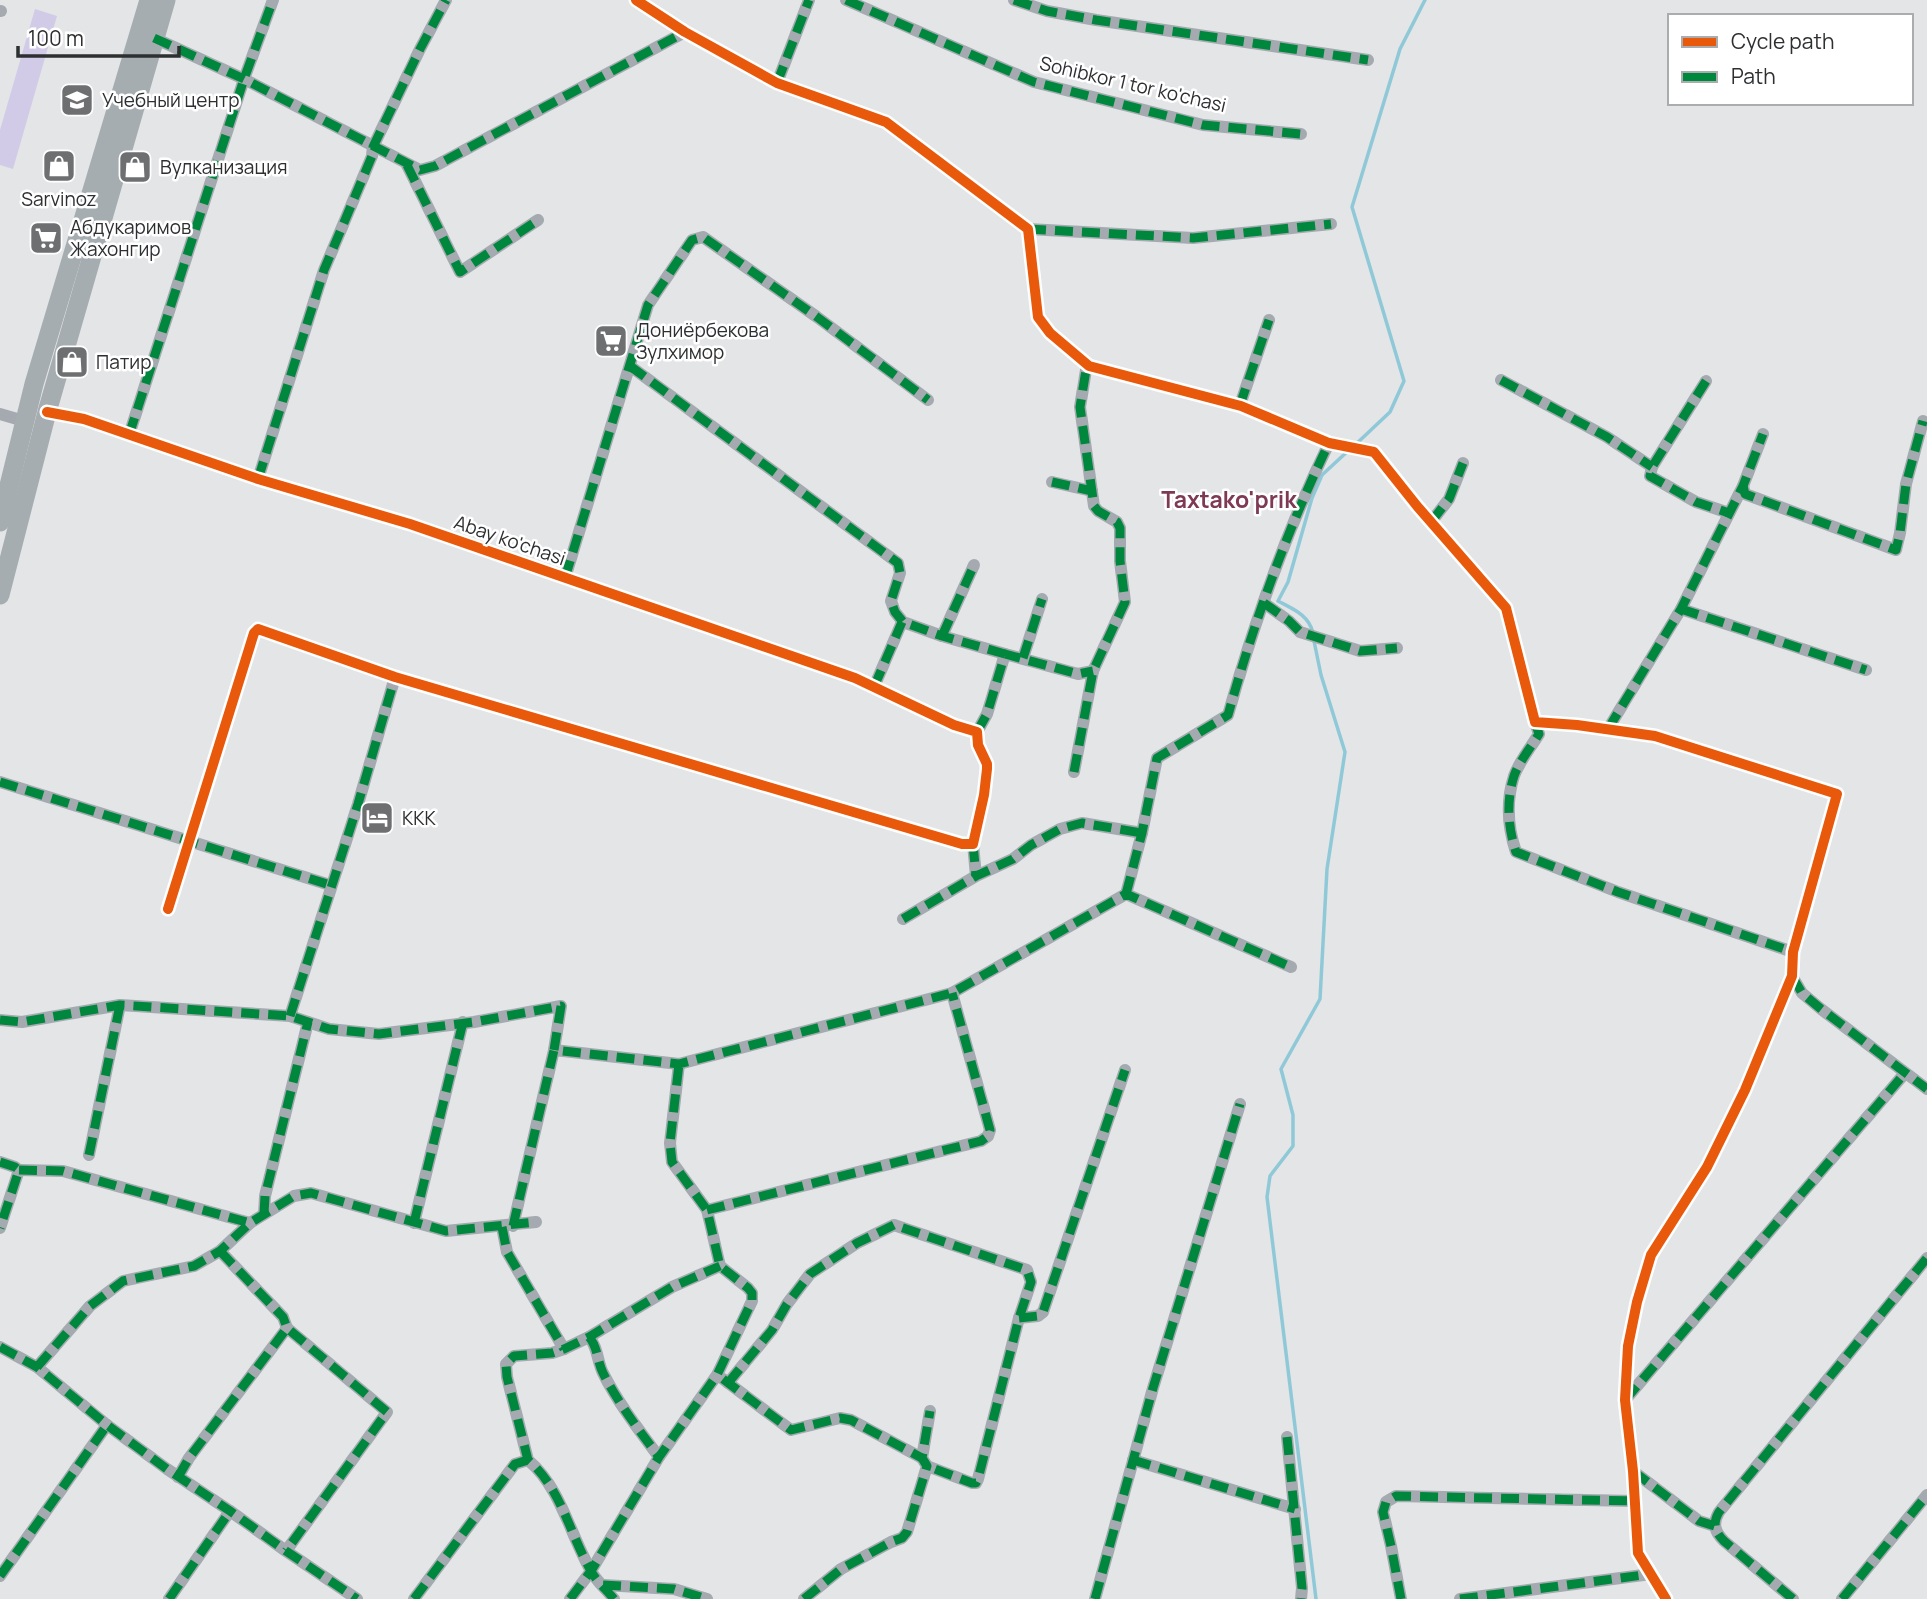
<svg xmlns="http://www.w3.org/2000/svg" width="1927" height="1599" font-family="Manrope,sans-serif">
<rect width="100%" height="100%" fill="#e3e5e7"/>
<!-- pitch -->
<path fill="#d1cbe8" d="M35 9 57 16 13 169 0 165V130Z"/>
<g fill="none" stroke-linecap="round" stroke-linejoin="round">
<!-- stream -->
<g stroke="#8fc9d8" stroke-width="3.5">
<path d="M1355 445 1390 412 1404 381 1352 207 1400 49 1425 0"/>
<path d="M1313 633C1309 615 1293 609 1278 601L1288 582 1312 498 1322 475 1349 450"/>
<path d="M1314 641 1321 675 1345 752 1327 869 1320 999 1281 1069 1293 1115V1146L1270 1176 1267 1197 1316 1599"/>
</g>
<!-- street -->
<g stroke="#a4aab0" stroke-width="12">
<path d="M636 0 685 32 777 83 886 122 1028 229 1038 317 1050 333 1089 366 1241 406 1329 443 1374 452 1417 506 1506 608 1535 722 1577 725 1655 736 1837 794 1793 952 1792 976 1745 1090 1707 1167 1651 1255 1637 1302 1628 1346 1625 1400 1633 1471 1638 1553 1666 1599"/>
<path d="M846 0 1034 82 1203 125 1301 134"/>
<path d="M1014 0 1047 11 1096 20 1368 60"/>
<path d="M0 11H1"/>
<path d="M154 38 244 79 420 170 435 166 685 32"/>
<path d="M777 83 809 0"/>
<path d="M407 165 460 272 538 220"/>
<path d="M1028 229 1193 238 1331 224"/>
<path d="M630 366 898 563 900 573 891 601 895 612 903 622 942 636 1005 654"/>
<path d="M1501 380 1607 437 1652 467"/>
<path d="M1706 381 1652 467 1650 476 1696 502 1729 513"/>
<path d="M1241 406 1242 399 1269 320"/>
<path d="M47 412 84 419 258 479 410 524 855 678 954 725 977 732 978 745 987 764V769L984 795 973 844H962L395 677 258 629 254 633 168 909"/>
<path d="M0 414 24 421"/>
<path d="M129 435 244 79 273 0"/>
<path d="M258 479 324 270 372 156 373 147 420 49 446 0"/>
<path d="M1052 482 1092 491"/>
<path d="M1743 486 1745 494 1896 550 1900 533 1906 484 1923 421"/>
<path d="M1431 522 1449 499 1463 463"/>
<path d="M565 578 648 305 692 240 703 237 817 317 928 400"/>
<path d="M1264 603 1289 621 1300 632 1360 651 1397 648"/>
<path d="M1681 609 1866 670"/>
<path d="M942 636 974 565"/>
<path d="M1023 658 1042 599"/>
<path d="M874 687 902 622"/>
<path d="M1535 722 1539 734C1531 747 1519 762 1514 776 1506 801 1508 828 1516 852L1618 892 1793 952"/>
<path d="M1608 729 1681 609 1743 486 1763 434"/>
<path d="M977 732 987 714 1005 654 1078 674 1093 671"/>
<path d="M1074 772 1093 671 1125 602 1120 561V528L1117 522 1098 511 1094 506 1080 407 1086 370 1089 366"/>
<path d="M0 782 330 885"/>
<path d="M973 844 976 876"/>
<path d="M1126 894 1142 833 1157 758 1228 715C1254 622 1287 530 1329 443"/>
<path d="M903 919 976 876 1013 859 1031 845 1060 829 1082 823 1142 833"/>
<path d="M1792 976 1802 993 1821 1009 1927 1089"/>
<path d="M290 1016 358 804 395 677"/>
<path d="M0 1020 22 1022 120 1005 290 1016 329 1029 379 1034 474 1022 561 1006 554 1050 679 1064 952 993 1126 894 1291 967"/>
<path d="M89 1155 120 1005"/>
<path d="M0 1162 15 1167 19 1170 0 1228"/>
<path d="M19 1170 63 1171 250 1223"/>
<path d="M707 1210 981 1141 988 1136 990 1130 952 993"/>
<path d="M264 1214 265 1196 308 1022"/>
<path d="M414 1223 463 1022"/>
<path d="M513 1226 554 1050"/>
<path d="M502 1227 507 1252 564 1349"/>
<path d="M220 1251 283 1317 287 1328"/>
<path d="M1019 1318 1038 1316 1043 1312 1125 1070"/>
<path d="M589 1337C598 1347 597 1361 603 1373 618 1403 639 1430 659 1457"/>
<path d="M0 1347 37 1367 107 1425 167 1469 230 1511 286 1551 357 1599"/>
<path d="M37 1367 90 1306 123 1281 194 1266 220 1251 250 1223 294 1196 311 1193 446 1231 536 1222"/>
<path d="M723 1379 791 1430 840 1418 851 1420 922 1458"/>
<path d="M728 1383 772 1330 787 1304 810 1274 857 1243 894 1225 1027 1270 1031 1282 1019 1318 978 1479 976 1483H972L927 1466"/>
<path d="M1625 1400 1905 1073"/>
<path d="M1287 1437 1302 1588 1301 1599"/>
<path d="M1133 1460 1295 1509"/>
<path d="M1633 1471 1699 1521 1715 1526"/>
<path d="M178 1477 189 1458 287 1328 387 1412 286 1551"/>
<path d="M0 1576 107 1425"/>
<path d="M603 1585 674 1589 707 1599"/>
<path d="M169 1599 230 1511"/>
<path d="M414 1599 515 1464 528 1460"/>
<path d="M570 1599 591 1571 659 1457 717 1375 752 1301V1293L748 1288 720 1266 707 1210 672 1162 670 1143 679 1064"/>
<path d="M614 1599C606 1589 595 1580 590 1569 569 1532 561 1488 528 1460L507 1377 506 1364 514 1356 552 1353 564 1349 589 1337 672 1287 720 1266"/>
<path d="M804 1599 841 1569 891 1542 902 1538 907 1532 927 1466 922 1458 930 1411"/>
<path d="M1095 1599 1153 1388 1240 1104"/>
<path d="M1401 1599 1391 1546 1383 1512 1386 1502 1396 1496 1635 1501"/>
<path d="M1460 1599 1651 1574"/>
<path d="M1793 1599 1724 1541C1715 1532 1712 1524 1719 1512L1927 1258"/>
<path d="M1842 1599 1927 1495"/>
</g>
<!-- primary -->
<g stroke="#a6adb1" stroke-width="19">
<path d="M0 522 34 384 149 0"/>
<path d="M0 595 47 412 166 0"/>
</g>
<!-- quiet -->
<g stroke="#00873e" stroke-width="9" stroke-dasharray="18 9" stroke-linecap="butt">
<path d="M846 0 1034 82 1203 125 1301 134"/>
<path d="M1014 0 1047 11 1096 20 1368 60"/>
<path d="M154 38 244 79 420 170 435 166 685 32"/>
<path d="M777 83 809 0"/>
<path d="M407 165 460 272 538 220"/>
<path d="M1028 229 1193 238 1331 224"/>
<path d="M630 366 898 563 900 573 891 601 895 612 903 622 942 636 1005 654"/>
<path d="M1501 380 1607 437 1652 467"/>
<path d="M1706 381 1652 467 1650 476 1696 502 1729 513"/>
<path d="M1241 406 1242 399 1269 320"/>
<path d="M129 435 244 79 273 0"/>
<path d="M258 479 324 270 372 156 373 147 420 49 446 0"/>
<path d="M1052 482 1092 491"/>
<path d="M1743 486 1745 494 1896 550 1900 533 1906 484 1923 421"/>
<path d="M1431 522 1449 499 1463 463"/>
<path d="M565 578 648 305 692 240 703 237 817 317 928 400"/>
<path d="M1264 603 1289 621 1300 632 1360 651 1397 648"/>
<path d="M1681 609 1866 670"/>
<path d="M942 636 974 565"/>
<path d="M1023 658 1042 599"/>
<path d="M874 687 902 622"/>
<path d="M1535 722 1539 734C1531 747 1519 762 1514 776 1506 801 1508 828 1516 852L1618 892 1793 952"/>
<path d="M1608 729 1681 609 1743 486 1763 434"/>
<path d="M977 732 987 714 1005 654 1078 674 1093 671"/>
<path d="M1074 772 1093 671 1125 602 1120 561V528L1117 522 1098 511 1094 506 1080 407 1086 370 1089 366"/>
<path d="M0 782 330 885"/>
<path d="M973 844 976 876"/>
<path d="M1126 894 1142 833 1157 758 1228 715C1254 622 1287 530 1329 443"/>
<path d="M903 919 976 876 1013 859 1031 845 1060 829 1082 823 1142 833"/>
<path d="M1792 976 1802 993 1821 1009 1927 1089"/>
<path d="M290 1016 358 804 395 677"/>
<path d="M0 1020 22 1022 120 1005 290 1016 329 1029 379 1034 474 1022 561 1006 554 1050 679 1064 952 993 1126 894 1291 967"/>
<path d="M89 1155 120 1005"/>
<path d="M0 1162 15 1167 19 1170 0 1228"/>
<path d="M19 1170 63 1171 250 1223"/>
<path d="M707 1210 981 1141 988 1136 990 1130 952 993"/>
<path d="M264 1214 265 1196 308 1022"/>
<path d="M414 1223 463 1022"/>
<path d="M513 1226 554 1050"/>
<path d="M502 1227 507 1252 564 1349"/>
<path d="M220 1251 283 1317 287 1328"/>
<path d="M1019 1318 1038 1316 1043 1312 1125 1070"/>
<path d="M589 1337C598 1347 597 1361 603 1373 618 1403 639 1430 659 1457"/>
<path d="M0 1347 37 1367 107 1425 167 1469 230 1511 286 1551 357 1599"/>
<path d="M37 1367 90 1306 123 1281 194 1266 220 1251 250 1223 294 1196 311 1193 446 1231 536 1222"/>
<path d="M723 1379 791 1430 840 1418 851 1420 922 1458"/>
<path d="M728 1383 772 1330 787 1304 810 1274 857 1243 894 1225 1027 1270 1031 1282 1019 1318 978 1479 976 1483H972L927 1466"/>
<path d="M1625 1400 1905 1073"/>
<path d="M1287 1437 1302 1588 1301 1599"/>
<path d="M1133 1460 1295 1509"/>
<path d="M1633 1471 1699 1521 1715 1526"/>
<path d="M178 1477 189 1458 287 1328 387 1412 286 1551"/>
<path d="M0 1576 107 1425"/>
<path d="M603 1585 674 1589 707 1599"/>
<path d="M169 1599 230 1511"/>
<path d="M414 1599 515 1464 528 1460"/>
<path d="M570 1599 591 1571 659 1457 717 1375 752 1301V1293L748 1288 720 1266 707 1210 672 1162 670 1143 679 1064"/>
<path d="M614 1599C606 1589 595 1580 590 1569 569 1532 561 1488 528 1460L507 1377 506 1364 514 1356 552 1353 564 1349 589 1337 672 1287 720 1266"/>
<path d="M804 1599 841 1569 891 1542 902 1538 907 1532 927 1466 922 1458 930 1411"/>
<path d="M1095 1599 1153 1388 1240 1104"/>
<path d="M1401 1599 1391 1546 1383 1512 1386 1502 1396 1496 1635 1501"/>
<path d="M1460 1599 1651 1574"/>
<path d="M1793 1599 1724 1541C1715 1532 1712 1524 1719 1512L1927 1258"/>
<path d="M1842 1599 1927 1495"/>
</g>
<defs>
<g id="cycleway">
<path d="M636 0 685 32 777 83 886 122 1028 229 1038 317 1050 333 1089 366 1241 406 1329 443 1374 452 1417 506 1506 608 1535 722 1577 725 1655 736 1837 794 1793 952 1792 976 1745 1090 1707 1167 1651 1255 1637 1302 1628 1346 1625 1400 1633 1471 1638 1553 1666 1599"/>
<path d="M47 412 84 419 258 479 410 524 855 678 954 725 977 732 978 745 987 764V769L984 795 973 844H962L395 677 258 629 254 633 168 909"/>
</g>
</defs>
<!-- cycleway casing -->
<use href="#cycleway" stroke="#fff" stroke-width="15"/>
<!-- cycleway -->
<use href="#cycleway" stroke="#e8590c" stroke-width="10"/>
</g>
<!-- icons -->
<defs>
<symbol id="school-square" viewBox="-11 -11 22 22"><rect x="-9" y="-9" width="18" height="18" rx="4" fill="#6d6f71" stroke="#fff"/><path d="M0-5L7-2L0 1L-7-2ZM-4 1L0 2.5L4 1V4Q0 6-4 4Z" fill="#fff"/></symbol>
<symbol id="shop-square" viewBox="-11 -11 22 22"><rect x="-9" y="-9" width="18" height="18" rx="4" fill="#6d6f71" stroke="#fff"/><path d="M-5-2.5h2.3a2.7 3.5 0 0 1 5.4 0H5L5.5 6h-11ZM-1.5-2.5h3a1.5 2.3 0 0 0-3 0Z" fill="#fff"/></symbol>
<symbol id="supermarket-square" viewBox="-11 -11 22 22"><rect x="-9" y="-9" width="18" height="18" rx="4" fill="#6d6f71" stroke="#fff"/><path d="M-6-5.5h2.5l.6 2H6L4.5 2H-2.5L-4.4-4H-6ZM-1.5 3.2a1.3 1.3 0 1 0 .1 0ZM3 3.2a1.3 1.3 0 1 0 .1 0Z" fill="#fff"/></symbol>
<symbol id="hotel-square" viewBox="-11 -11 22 22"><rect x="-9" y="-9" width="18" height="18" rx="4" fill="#6d6f71" stroke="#fff"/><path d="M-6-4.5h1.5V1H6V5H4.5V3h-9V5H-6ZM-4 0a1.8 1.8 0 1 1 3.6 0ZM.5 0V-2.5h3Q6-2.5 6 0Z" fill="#fff"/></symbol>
</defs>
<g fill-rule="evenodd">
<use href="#school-square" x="58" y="81" width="38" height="38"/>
<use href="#shop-square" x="40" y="147" width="38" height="38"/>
<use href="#shop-square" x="116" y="148" width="38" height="38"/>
<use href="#supermarket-square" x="27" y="219" width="38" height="38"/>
<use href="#supermarket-square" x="592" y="322" width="38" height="38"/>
<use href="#shop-square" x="53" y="343" width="38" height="38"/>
<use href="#hotel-square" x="358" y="799" width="38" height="38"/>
</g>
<g text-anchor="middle" stroke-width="5" stroke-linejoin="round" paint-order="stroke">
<!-- street labels -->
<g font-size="19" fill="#2d2f31" stroke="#fff">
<text transform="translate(1133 84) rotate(13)" y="7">Sohibkor 1 tor ko'chasi</text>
<text transform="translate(510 540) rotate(19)" y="7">Abay ko'chasi</text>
</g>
<!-- poi labels -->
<g font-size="19" fill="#2d2f31" stroke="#fff" text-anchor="start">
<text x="102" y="107">Учебный центр</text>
<text x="160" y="174">Вулканизация</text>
<text x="59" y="206" text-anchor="middle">Sarvinoz</text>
<text x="70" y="234">Абдукаримов<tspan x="70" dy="22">Жахонгир</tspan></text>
<text x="636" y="337">Дониёрбекова<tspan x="636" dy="22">Зулхимор</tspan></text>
<text x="96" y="369">Патир</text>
<text x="402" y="825">ККК</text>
</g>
<!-- quarter labels -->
<g font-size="23" font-weight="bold" fill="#7e3955" stroke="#fff">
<text x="1229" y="508">Taxtako'prik</text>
</g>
</g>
<!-- legend -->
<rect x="1668" y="14" width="245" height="91" fill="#ffffff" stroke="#abacad" stroke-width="2"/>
<rect x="1682" y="37" width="35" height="10" fill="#e8590c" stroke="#abacad" stroke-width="2"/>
<text x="1731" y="49" font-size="21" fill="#2d2f31">Cycle path</text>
<rect x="1682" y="72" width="35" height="10" fill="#00873e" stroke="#abacad" stroke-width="2"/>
<text x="1731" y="84" font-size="21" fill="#2d2f31">Path</text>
<!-- scale -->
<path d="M18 46v10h161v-10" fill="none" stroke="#2d2f31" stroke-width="3.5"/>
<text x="28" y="46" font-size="21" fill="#2d2f31" stroke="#ffffff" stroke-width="5" paint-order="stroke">100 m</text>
</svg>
